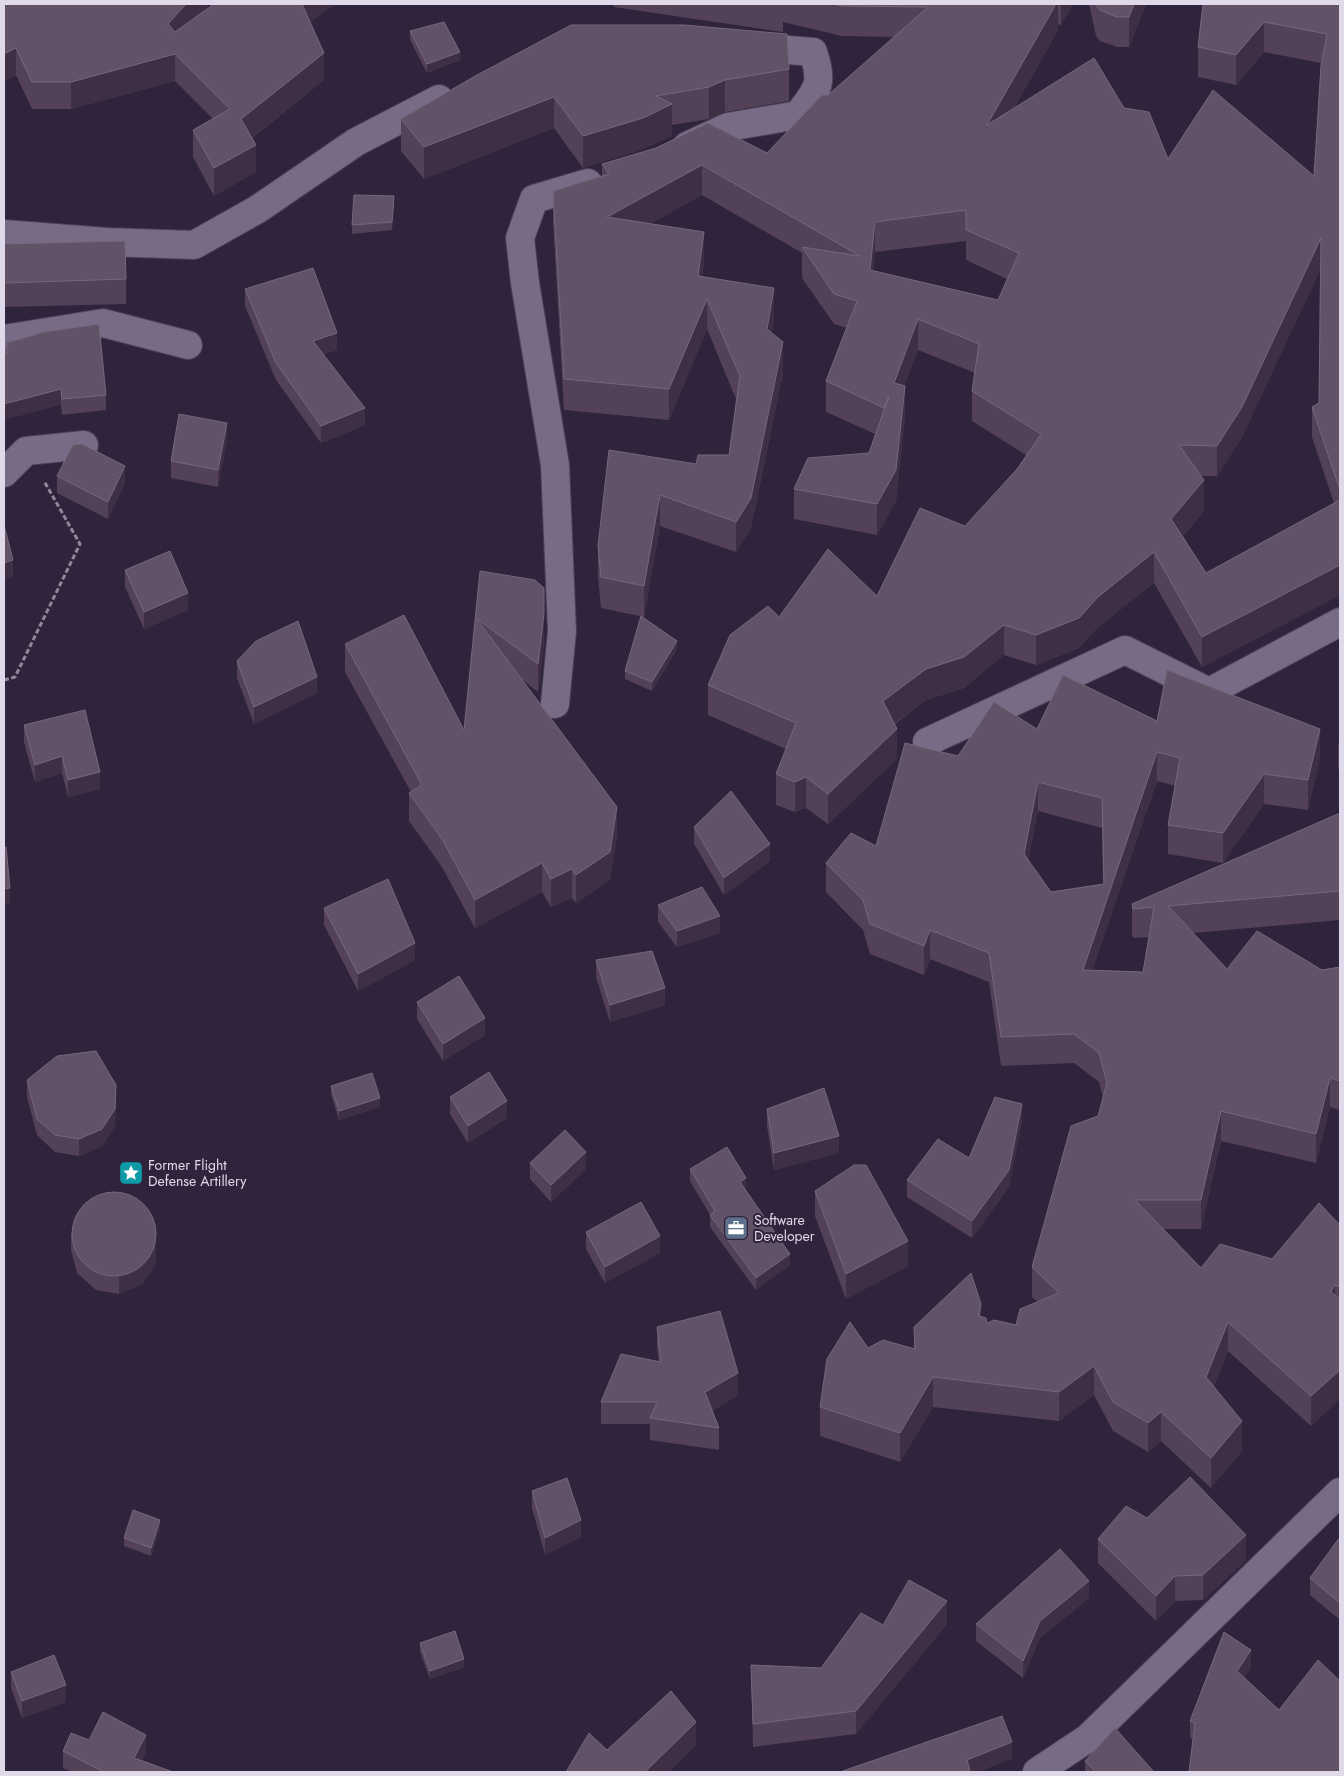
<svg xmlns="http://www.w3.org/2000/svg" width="1344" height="1776" font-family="Jost,sans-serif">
<rect width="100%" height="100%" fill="#2f243b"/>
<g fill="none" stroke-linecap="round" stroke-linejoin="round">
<defs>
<g id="minor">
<path d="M687 146 728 127 798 115C818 89 824 84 813 52L751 47"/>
<path d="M4 234 107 242 194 245 258 209 356 142 439 99"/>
<path d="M4 339 103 323 188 345"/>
<path d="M4 473 26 451 84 445"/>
<path d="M555 704 562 631 555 465 525 283 520 238 534 199 588 183"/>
<path d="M927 742 1125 650 1209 692 1340 622"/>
<path d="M1037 1772 1088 1738 1340 1492"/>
</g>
</defs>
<!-- minor casing -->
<use href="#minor" stroke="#4b4156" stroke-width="30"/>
<!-- path -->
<path stroke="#90879a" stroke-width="3" stroke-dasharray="5 2.5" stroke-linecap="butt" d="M4 680 15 677 80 544 44 481"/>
<!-- minor -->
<use href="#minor" stroke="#776b86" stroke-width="28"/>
</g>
<!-- wall -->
<g fill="#534157" fill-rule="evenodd">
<path d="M4 4H208V5L202 13 214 4H335L310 22 324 80 252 138 256 172 214 196 193 157V130L213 119 175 81 71 109H32L16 75 4 82Z"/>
<path d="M614 4H1073L1061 25 1058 24V30L1014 108H1124L1168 159 1314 176 1321 63 1264 52 1236 85 1198 77V47L1203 4H1340V595L1202 667 1154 583 1098 627 1079 648 1036 665 1004 655 964 688 926 700 895 724 897 759 828 824 806 808 795 812 776 805V774L786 749 708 715V685L779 617 877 596 965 526 1018 468 1026 455 972 421V391L975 373 918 350 904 385 905 416 896 501 877 535 794 519V489L869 453 875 434 826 412V381L847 328 834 324 802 278V253L702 195 650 224 704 263 702 277 774 319 771 333 783 373 751 528 736 552 660 526 644 617 601 608 598 577V546L696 464 729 455 736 399 707 329 669 420 564 410 553 222V191L602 176V164L767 153 828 95 894 37 842 36 783 22V32L614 7ZM966 241V260L1007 279 998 300 873 271 875 252ZM1320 269 1319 403 1312 407V437L1334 503 1206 573 1183 536 1204 511 1201 476H1217L1242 437Z"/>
<path d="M1089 4H1146L1129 47H1117L1100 41 1096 36Z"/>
<path d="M410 31 460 60 427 73 410 40Z"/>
<path d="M789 69V101L725 112 709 119 672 125V136L643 149 583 168 554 128 424 179 401 151V119L477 75Z"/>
<path d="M394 205 392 230 352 234V225Z"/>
<path d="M4 244 126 279V304L4 307Z"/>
<path d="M245 289 337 350 323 354 365 425 321 443 276 380 245 306Z"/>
<path d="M6 343 106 395V410L62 415 61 405 6 354Z"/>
<path d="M227 440 218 487 171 478V461Z"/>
<path d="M57 476 125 483 108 519 57 493Z"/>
<path d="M125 570 188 610 144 629 125 587Z"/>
<path d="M480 571 544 643 538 692 523 680 617 835 610 880 576 903 572 898 551 907 542 892 475 928 442 867 409 821V793L411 792 345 672V644L464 730Z"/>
<path d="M677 649 652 691 625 679V671Z"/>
<path d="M237 661 317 693 254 724 237 678Z"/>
<path d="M1157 721 1320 758 1308 810 1264 804 1223 863 1168 854V825L1175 786 1157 781 1092 970 1143 972 1149 937 1133 938 1132 933V904L1340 813V920L1193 933 1227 969 1322 970 1340 967V1110L1330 1107 1316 1163 1221 1141 1201 1229H1164L1201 1268 1272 1259 1340 1225V1399L1311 1426 1228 1351 1214 1386 1242 1451 1211 1488 1161 1441 1148 1452 1113 1431 1094 1395 1059 1421 933 1407 900 1462 820 1436V1407L868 1348H914V1327L981 1317 987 1323 1016 1325 1038 1302 1032 1297V1267L1098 1116 1103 1098 1099 1082 1074 1063 1001 1066 989 982 930 959 924 975 870 954 863 930 826 892V863L876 846 958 756 1037 729ZM1038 811 1102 828 1103 884 1051 892 1028 860Z"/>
<path d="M24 725 100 789 68 797 62 773 35 782 24 742Z"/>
<path d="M1340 741V770L1338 769V744Z"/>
<path d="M694 827 770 861 724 895 694 844Z"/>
<path d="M658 905 720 933 677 947 658 922Z"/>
<path d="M324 908 415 960 358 991 324 925Z"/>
<path d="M596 960 665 1005 610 1022 596 977Z"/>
<path d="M417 1002 485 1035 443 1061 417 1019Z"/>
<path d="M27 1080 116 1102 115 1126 102 1146 79 1156 55 1152 37 1135 27 1097Z"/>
<path d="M331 1086 380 1107 339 1120 331 1094Z"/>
<path d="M450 1097 507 1118 468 1143 450 1114Z"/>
<path d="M767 1109 839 1153 774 1170 767 1126Z"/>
<path d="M1022 1121 1009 1187 972 1238 907 1197V1180L969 1158Z"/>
<path d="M530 1163 586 1169 551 1202 530 1179Z"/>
<path d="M690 1169 746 1190V1191L790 1265 756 1290 710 1227V1215L690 1181Z"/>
<path d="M815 1191 908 1266 846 1299 815 1216Z"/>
<path d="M586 1232 660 1253 605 1283 586 1249Z"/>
<path d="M71 1233 156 1264 142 1284 119 1294 96 1290 77 1273 71 1250Z"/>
<path d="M657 1327 738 1395 712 1411 719 1428V1450L650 1440V1424H601V1402L659 1362 657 1349Z"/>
<path d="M532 1491 581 1537 545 1555 532 1508Z"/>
<path d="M1147 1518 1246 1560 1203 1600 1175 1601 1156 1621 1098 1563V1539Z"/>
<path d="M160 1529 151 1556 124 1546V1538Z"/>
<path d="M1340 1537V1620L1310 1595V1578Z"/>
<path d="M1089 1598 1040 1638 1023 1678 976 1641V1624Z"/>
<path d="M947 1624 856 1734 753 1747 751 1665 821 1668 883 1625Z"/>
<path d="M420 1643 464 1667 430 1679 420 1652Z"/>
<path d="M1251 1667 1244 1677 1279 1710 1340 1772 1193 1739 1190 1738V1721Z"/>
<path d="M11 1672 66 1702 22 1718 11 1688Z"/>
<path d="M89 1740 146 1752 142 1760 173 1772H72L63 1768V1751Z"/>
<path d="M1085 1761 1154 1772H1085Z"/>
</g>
<!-- shaded-wall -->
<g fill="#3e2f45">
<path d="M186 4H208V5L168 52V24Z"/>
<path d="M301 4H335L301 29Z"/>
<path d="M1056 4H1058V30L987 155V125Z"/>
<path d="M1061 4H1073L1061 25Z"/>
<path d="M1134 4H1146L1129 47V17Z"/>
<path d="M1264 22V52L1236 85V55Z"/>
<path d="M16 48V75L4 82V54Z"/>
<path d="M460 52V60L427 73V64Z"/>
<path d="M324 53V80L241 146V119Z"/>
<path d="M175 54V81L71 109V82Z"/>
<path d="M725 80V112L709 119V87Z"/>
<path d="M554 97V128L424 179V147Z"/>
<path d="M672 104V136L643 149 583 168V136Z"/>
<path d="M256 145V172L214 196V168Z"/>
<path d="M702 165V195L607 248V217Z"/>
<path d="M875 222V252L870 301V270Z"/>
<path d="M704 232V263L698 307V276Z"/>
<path d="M1321 238V269L1242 437 1217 476V446Z"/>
<path d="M774 288V319L767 360V329Z"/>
<path d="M707 299V329L669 420V389Z"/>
<path d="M918 319V350L894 414V383Z"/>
<path d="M337 333V350L313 358V341Z"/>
<path d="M783 342V373L751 528 736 552V522Z"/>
<path d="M905 386V416L896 501 877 535V504Z"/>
<path d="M61 389V405L4 420V404Z"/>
<path d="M365 408V425L321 443V426Z"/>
<path d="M227 423V440L218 487V470Z"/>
<path d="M125 466V483L108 519V502Z"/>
<path d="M1204 480V511L1171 550V519Z"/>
<path d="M660 495V526L644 617V586Z"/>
<path d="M1154 552V583L1098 627 1079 648 1036 665V635L1098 597Z"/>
<path d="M13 560V577L4 580V563Z"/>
<path d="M1340 565V595L1202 667V637Z"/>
<path d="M544 588V643L538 692V664Z"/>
<path d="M188 593V610L144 629V612Z"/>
<path d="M1004 625V655L964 688 926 700 883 732V701L926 669Z"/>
<path d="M677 641V649L652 691V682Z"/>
<path d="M317 677V693L254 724V707Z"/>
<path d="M897 729V759L828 824V794Z"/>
<path d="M1320 729V758L1308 810V780Z"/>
<path d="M1157 752V781L1083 999V970Z"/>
<path d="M62 756V773L35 782V765Z"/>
<path d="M100 772V789L68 797V780Z"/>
<path d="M1264 774V804L1223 863V833Z"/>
<path d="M806 777V808L795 812V782Z"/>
<path d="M1038 782V811L1024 884V854Z"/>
<path d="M617 807V835L610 880 576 903V875Z"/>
<path d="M770 844V861L724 895V878Z"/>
<path d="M542 863V892L475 928V900Z"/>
<path d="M572 869V898L551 907V879Z"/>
<path d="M10 888V903L4 905V889Z"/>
<path d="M720 916V933L677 947V931Z"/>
<path d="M930 930V959L924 975V946Z"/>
<path d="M415 943V960L358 991V974Z"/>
<path d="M665 988V1005L610 1022V1005Z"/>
<path d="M485 1018V1035L443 1061V1044Z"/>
<path d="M1330 1078V1107L1316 1163V1134Z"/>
<path d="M116 1085 115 1126 102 1146 79 1156V1139Z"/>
<path d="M380 1098V1107L339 1120V1111Z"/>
<path d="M507 1101V1118L468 1143V1126Z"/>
<path d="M1022 1104V1121L1009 1187 972 1238V1221Z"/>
<path d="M1221 1111V1141L1201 1229V1200Z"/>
<path d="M839 1136V1153L774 1170V1153Z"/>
<path d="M586 1152V1169L551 1202V1185Z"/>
<path d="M746 1178V1190L740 1194V1182Z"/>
<path d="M156 1223V1264L142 1284 119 1294V1277Z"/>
<path d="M660 1236V1253L605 1283V1267Z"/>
<path d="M908 1241V1266L846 1299V1274Z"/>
<path d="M790 1254V1265L756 1290V1278Z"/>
<path d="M1335 1285V1314L1331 1292Z"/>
<path d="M981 1304V1333L979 1316Z"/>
<path d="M1228 1322V1351L1206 1406V1377Z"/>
<path d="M1094 1366V1395L1059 1421V1392Z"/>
<path d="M1340 1370V1399L1311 1426V1396Z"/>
<path d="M738 1373V1395L705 1415V1392Z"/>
<path d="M933 1377V1407L900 1462V1433Z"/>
<path d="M1161 1412V1441L1148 1452V1423Z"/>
<path d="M1242 1421V1451L1211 1488V1458Z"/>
<path d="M160 1520V1529L151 1556V1548Z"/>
<path d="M581 1520V1537L545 1555V1538Z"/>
<path d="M1246 1535V1560L1203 1600V1575Z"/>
<path d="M1175 1576V1601L1156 1621V1596Z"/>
<path d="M1089 1581V1598L1040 1638 1023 1678V1661L1040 1621Z"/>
<path d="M947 1601V1624L856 1734V1711Z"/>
<path d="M1251 1650V1667L1237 1688V1671Z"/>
<path d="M464 1659V1667L430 1679V1671Z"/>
<path d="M66 1685V1702L22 1718V1701Z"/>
<path d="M696 1722V1745L669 1772H645Z"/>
<path d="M146 1735V1752L136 1772 134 1758Z"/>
<path d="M1012 1742V1759L978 1772H963L967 1760Z"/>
</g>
<!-- building -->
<g fill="#625267" stroke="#76677b" fill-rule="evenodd">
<path d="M4 4H186L168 24 175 32 214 4H302L324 53 241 119 256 145 214 168 193 130 230 109 175 54 71 82H32L16 48 4 54Z"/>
<path d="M833 4H1056L987 125 1094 58 1124 108 1149 112 1168 159 1213 90 1314 176 1321 66 1327 34 1264 22 1236 55 1198 47 1203 4H1340V490L1312 407 1319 403 1321 238 1242 407 1217 446 1179 445 1204 480 1171 519 1206 573 1340 500V565L1202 637 1154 552 1098 597 1079 618 1036 635 1004 625 964 657 926 669 883 701 897 729 828 794 806 777 795 782 776 774 796 723 708 685 730 635 768 606 779 617 828 549 877 596 920 508 965 526 1018 468 1041 434 972 391 979 344 918 319 894 383 905 386 896 470 877 504 794 489 808 458 869 453 889 396 884 408 826 381 857 301 834 294 802 247 860 256 702 165 607 217 704 232 698 276 774 288 767 329 783 342 751 498 736 522 660 495 644 586 601 577 598 546 609 450 696 464 698 455H729L740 376 707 299 669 389 564 379 553 191 609 174 602 164 656 148 708 123 767 153 822 95H828L928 7 842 6ZM966 210V230L1019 253 998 300 870 270 875 222Z"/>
<path d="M1095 4H1134L1129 17H1117L1100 10 1096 5Z"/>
<path d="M444 22 460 52 427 64 410 31Z"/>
<path d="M571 25H684L787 34 789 69 725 80 709 87 656 96 672 104 643 118 583 136 554 97 424 147 401 119 477 75Z"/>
<path d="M354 195 394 196 392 222 352 225Z"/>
<path d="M125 241 126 279 4 283V244Z"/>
<path d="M313 268 337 333 313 341 365 408 321 426 276 363 245 289Z"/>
<path d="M99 324 106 395 62 399 61 389 4 404V355L8 352 6 343 44 332Z"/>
<path d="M179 414 227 423 218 470 171 461Z"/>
<path d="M82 444 125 466 108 502 57 476 73 445Z"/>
<path d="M4 525 13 560 4 563Z"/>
<path d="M170 551 188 593 144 612 125 570Z"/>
<path d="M480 571 535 580 544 588V614L538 664 476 618 617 807 610 852 576 875 572 869 551 879 542 863 475 900 442 839 409 793 422 785 345 644 404 615 464 730Z"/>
<path d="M641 616 677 641 652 682 625 671Z"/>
<path d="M298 621 317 677 254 707 237 661 256 641Z"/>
<path d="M1167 670 1320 729 1308 780 1264 774 1223 833 1168 825 1180 758 1157 752 1083 970 1143 972 1154 907 1133 909 1132 904 1340 813V891L1168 906 1227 969 1257 931 1322 970 1340 967V1081L1330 1078 1316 1134 1221 1111 1201 1200H1135L1201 1268 1220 1244 1272 1259 1319 1203 1340 1225V1287L1335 1285 1331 1292 1340 1299V1370L1311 1396 1228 1322 1206 1377 1242 1421 1211 1458 1161 1412 1148 1423 1113 1402 1094 1366 1059 1392 933 1377 900 1433 820 1407 827 1359 850 1322 868 1348 883 1340 915 1349 914 1327 971 1273 981 1304 979 1316 986 1318 987 1323 994 1320 1016 1325 1020 1309 1059 1293 1032 1267 1071 1126 1098 1116 1107 1083 1099 1053 1074 1034 1001 1037 989 953 930 930 924 946 870 924 863 900 826 863 851 833 876 846 905 743 958 756 994 702 1037 729 1063 675 1157 721ZM1038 782 1102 798 1104 884 1051 892 1024 854Z"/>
<path d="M85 710 100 772 68 780 62 756 35 765 24 725Z"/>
<path d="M731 791 770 844 724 878 694 827Z"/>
<path d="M6 847 10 888 4 889V848Z"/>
<path d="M388 879 415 943 358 974 324 908Z"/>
<path d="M702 887 720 916 677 931 658 905Z"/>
<path d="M652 951 665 988 610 1005 596 960Z"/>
<path d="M459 976 485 1018 443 1044 417 1002Z"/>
<path d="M96 1051 116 1085 115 1109 102 1129 79 1139 55 1135 37 1119 27 1080 57 1056Z"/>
<path d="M489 1072 507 1101 468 1126 450 1097Z"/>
<path d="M372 1073 380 1098 339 1111 331 1086Z"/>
<path d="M824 1088 839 1136 774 1153 767 1109Z"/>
<path d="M995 1097 1022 1104 1009 1170 972 1221 907 1180 938 1139 969 1158Z"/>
<path d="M565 1130 586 1152 551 1185 530 1163Z"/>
<path d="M727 1147 746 1178 740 1182 790 1254 756 1278 710 1215 715 1211 690 1169Z"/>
<path d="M854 1165H866L908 1241 846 1274 815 1191Z"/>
<circle cx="114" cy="1234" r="42"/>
<path d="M641 1202 660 1236 605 1267 586 1232Z"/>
<path d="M720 1311 738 1373 705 1392 719 1428 650 1418 657 1402H601L621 1354 661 1362 657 1327Z"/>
<path d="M1190 1477 1246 1535 1203 1575 1175 1576 1156 1596 1098 1539 1126 1506 1147 1518Z"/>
<path d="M567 1478 581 1520 545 1538 532 1491Z"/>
<path d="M133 1510 160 1520 151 1548 124 1538Z"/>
<path d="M1340 1537V1603L1310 1578Z"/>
<path d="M1060 1549 1089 1581 1040 1621 1023 1661 976 1624Z"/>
<path d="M909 1580 947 1601 856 1711 753 1724 751 1665 821 1668 861 1613 883 1625Z"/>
<path d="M455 1631 464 1659 430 1671 420 1643Z"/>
<path d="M1224 1632 1251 1650 1237 1671 1279 1710 1318 1660 1340 1681V1772H1189L1195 1723 1190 1721Z"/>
<path d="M54 1655 66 1685 22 1701 11 1672Z"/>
<path d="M671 1691 696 1722 645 1772H566L589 1733 607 1750Z"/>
<path d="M103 1712 146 1735 134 1758 173 1772H104L63 1751 71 1733 89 1740Z"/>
<path d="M1002 1716 1012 1742 967 1760 970 1770 963 1772H840Z"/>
<path d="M1115 1728 1154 1772H1096L1085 1761Z"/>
</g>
<!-- icons -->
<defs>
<symbol id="sight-square" viewBox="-11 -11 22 22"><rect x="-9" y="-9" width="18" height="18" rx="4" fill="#0f9aa8" stroke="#2f243b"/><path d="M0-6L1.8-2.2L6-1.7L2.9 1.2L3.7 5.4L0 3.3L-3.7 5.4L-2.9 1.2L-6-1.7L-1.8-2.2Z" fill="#fff"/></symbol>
<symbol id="office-square" viewBox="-11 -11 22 22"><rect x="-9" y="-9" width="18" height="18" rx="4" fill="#5c6f8a" stroke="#2f243b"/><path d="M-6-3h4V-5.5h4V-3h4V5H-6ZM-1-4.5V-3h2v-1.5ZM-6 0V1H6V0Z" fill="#fff"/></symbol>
</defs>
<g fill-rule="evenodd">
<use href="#sight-square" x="117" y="1159" width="28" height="28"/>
<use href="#office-square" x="722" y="1214" width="28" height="28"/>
</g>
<g text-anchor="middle" stroke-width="4" stroke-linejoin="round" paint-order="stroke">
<!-- poi labels -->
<g font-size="14" fill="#e0d9e9" stroke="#2f243b" text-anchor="start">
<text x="148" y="1170">Former Flight<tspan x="148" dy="16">Defense Artillery</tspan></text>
<text x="754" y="1225">Software<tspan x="754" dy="16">Developer</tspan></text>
</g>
</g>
<!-- border -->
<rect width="1344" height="1776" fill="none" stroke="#e0d9e9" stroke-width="10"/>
</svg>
